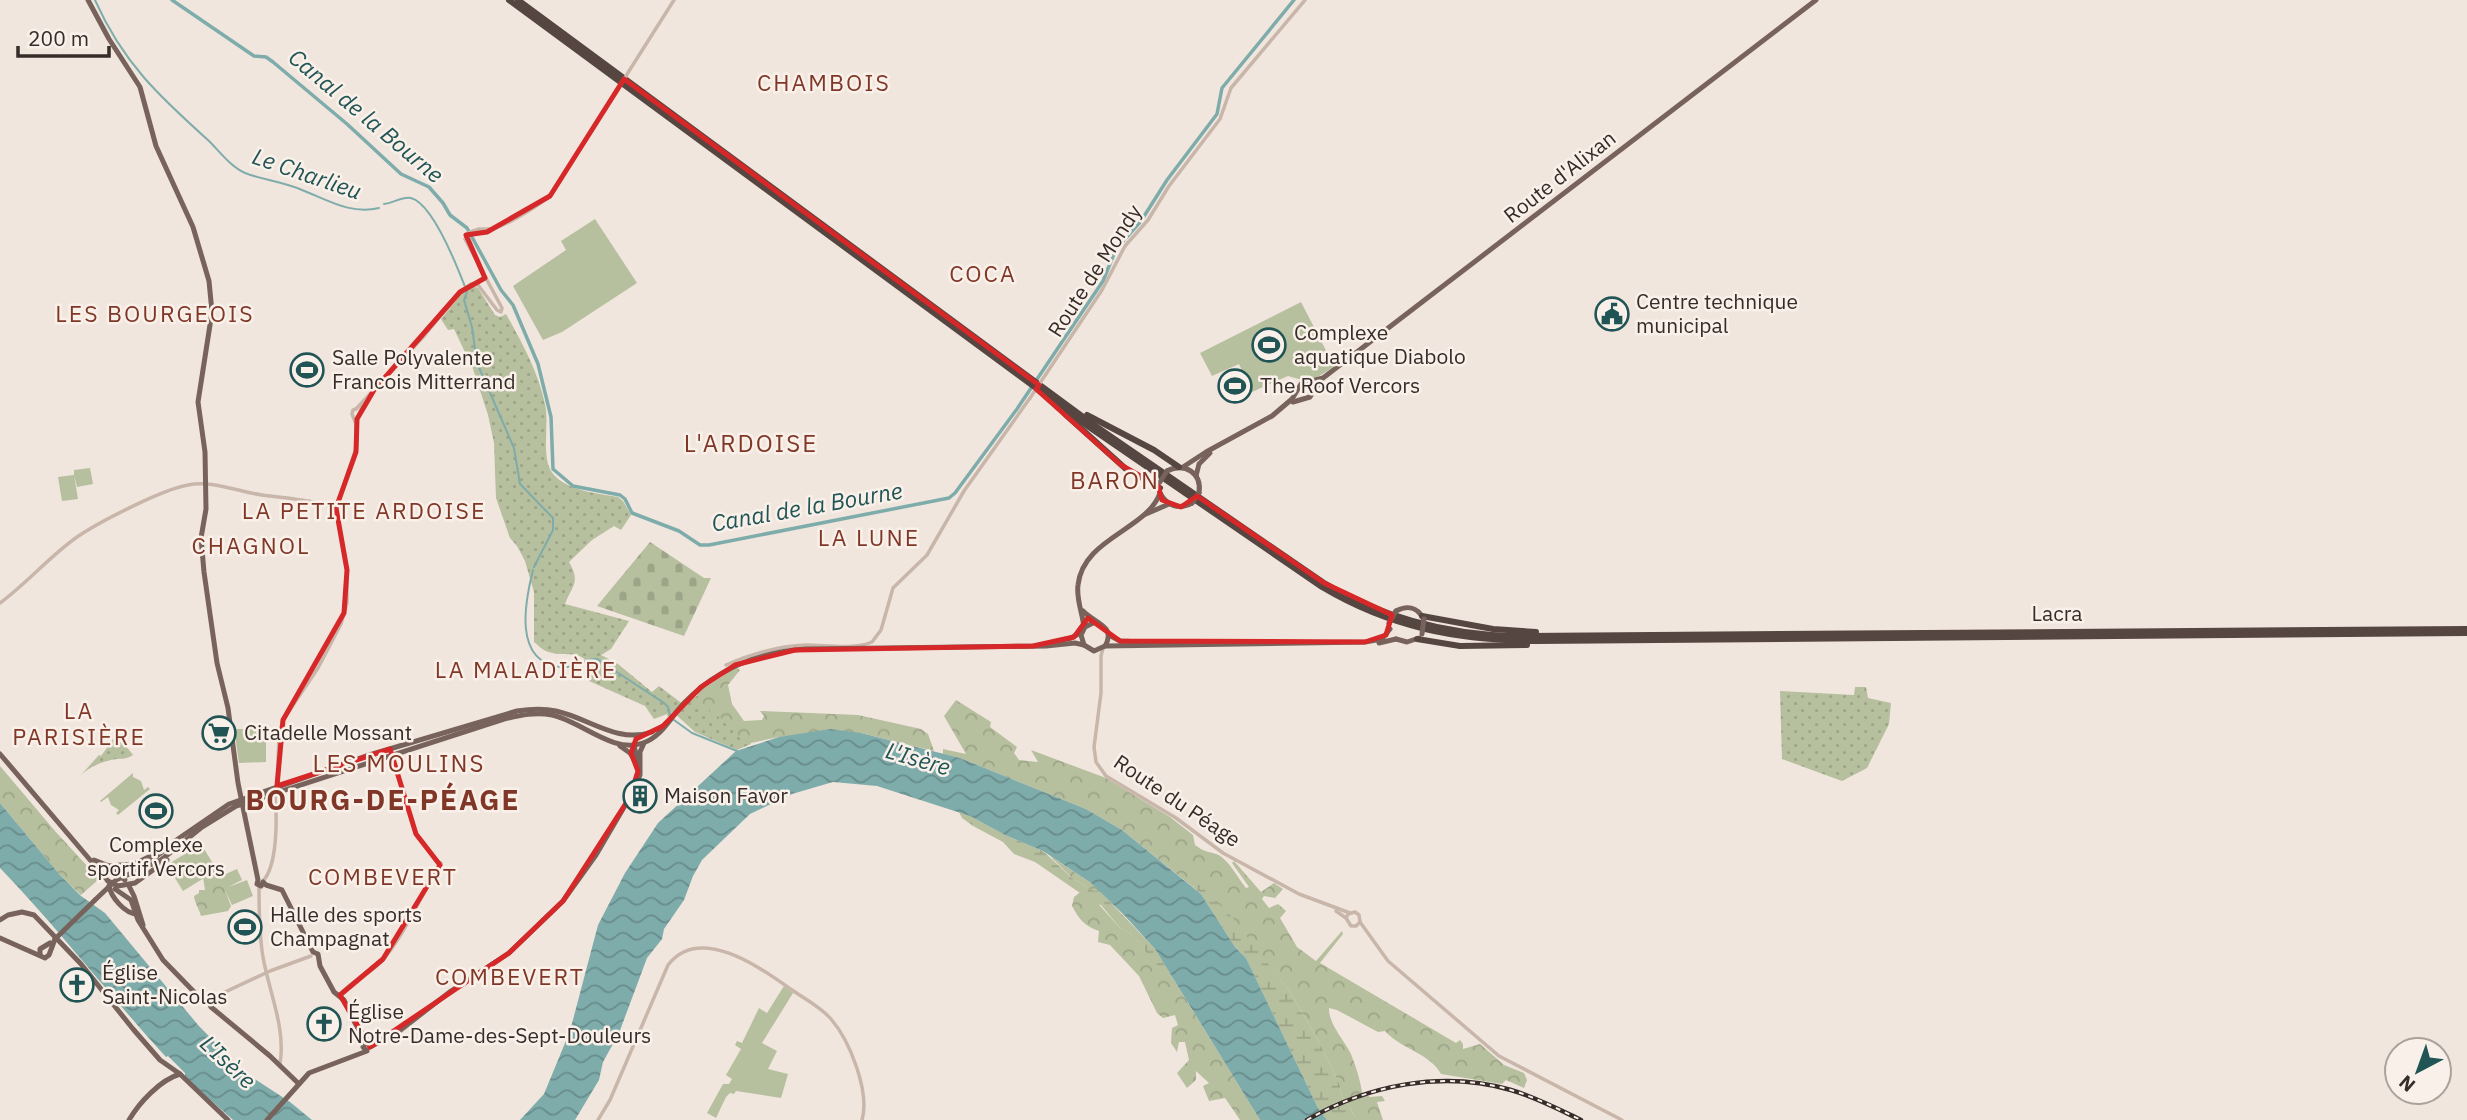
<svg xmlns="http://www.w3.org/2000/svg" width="2467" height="1120" font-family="'IBM Plex Sans',sans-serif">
<defs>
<pattern id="grass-dots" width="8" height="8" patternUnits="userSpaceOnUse" patternTransform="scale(1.75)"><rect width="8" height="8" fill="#b6bf9e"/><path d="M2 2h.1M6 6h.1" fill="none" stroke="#9da488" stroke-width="1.8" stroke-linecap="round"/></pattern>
<pattern id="forest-crowns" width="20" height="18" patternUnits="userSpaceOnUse" patternTransform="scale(1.75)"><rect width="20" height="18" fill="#b6bf9e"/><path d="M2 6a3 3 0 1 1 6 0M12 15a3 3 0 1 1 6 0" fill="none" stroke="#9da488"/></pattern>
<pattern id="wetland-marsh" width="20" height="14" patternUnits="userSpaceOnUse" patternTransform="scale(1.75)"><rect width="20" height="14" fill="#b6bf9e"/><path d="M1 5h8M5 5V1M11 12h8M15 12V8" fill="none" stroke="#9da488"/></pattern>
<pattern id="cemetery-stones" width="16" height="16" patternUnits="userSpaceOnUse" patternTransform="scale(1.75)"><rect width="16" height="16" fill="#b6bf9e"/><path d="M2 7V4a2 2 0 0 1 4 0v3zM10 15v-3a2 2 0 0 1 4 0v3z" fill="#9da488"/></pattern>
<pattern id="water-waves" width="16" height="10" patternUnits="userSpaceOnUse" patternTransform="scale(1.75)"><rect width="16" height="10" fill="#7eacab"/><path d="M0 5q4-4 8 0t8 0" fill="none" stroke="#688c8b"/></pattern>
</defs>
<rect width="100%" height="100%" fill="#f1e6dd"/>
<!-- grass -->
<g fill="url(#grass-dots)">
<path d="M473 286 478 288 495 315 500 317 506 314C522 343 538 371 545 404 549 423 543 445 548 464 555 490 596 493 618 497L623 501 631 515 621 530 614 526 592 540 569 562C581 583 572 585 565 604L629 621 611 649 601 655 618 664 652 692 659 686 684 705 722 678 731 699 727 714 751 744 737 750 695 732 673 712 668 717 667 714 654 719 645 706 589 681C592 642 565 661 544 650 540 648 537 644 534 642V592L525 561 517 546 510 538 496 498 494 443 488 415 473 369 454 329 448 330 441 319 463 292Z"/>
<path d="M1855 687H1866L1868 698 1891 703 1889 724 1867 768 1842 781 1782 759 1780 691 1854 695Z"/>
<path d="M116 735 124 739 122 741 133 755C127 760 119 758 111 760 99 763 89 767 80 776L99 755 101 756Z"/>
</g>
<!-- forest -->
<g fill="url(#forest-crowns)">
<path d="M736 667 740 670 728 685 732 704 744 721 762 720 764 716 760 711 858 715 921 729 928 734 934 751 861 733 779 737 746 744 718 715 715 722 709 719 710 709 702 708 697 693Z"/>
<path d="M956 700 991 722 990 727 1017 747 1014 753 1019 760 1038 762 1031 750 1106 778 1170 817 1193 835 1195 845C1205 852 1206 851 1216 854 1227 857 1238 878 1246 888L1249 887 1232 863 1234 861 1261 892 1274 883 1283 889 1275 898 1264 896 1262 899 1269 908 1278 904 1286 911 1280 918 1297 947 1316 961 1342 931 1343 934 1320 963 1456 1043 1460 1040 1463 1044V1049L1480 1044 1504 1065 1524 1073 1527 1080 1524 1088 1506 1080 1502 1084 1441 1074C1431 1054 1401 1049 1385 1031L1378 1032 1337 1010 1329 1008C1328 1023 1344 1040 1351 1054 1356 1067 1360 1079 1362 1092L1370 1097 1382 1096 1385 1101 1377 1102 1383 1120H1356L1349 1105 1342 1097 1340 1085 1317 1038 1290 992 1271 968 1195 885 1193 887 1122 830 1086 809 960 758 943 754V749L966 754 944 716Z"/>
<path d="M0 766 55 831 99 879 81 895 60 875 0 803Z"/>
<path d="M1050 856 1091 883 1100 891H1094V899L1120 928 1130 933 1168 977 1174 980 1260 1120H1240L1225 1098 1209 1101 1203 1086 1209 1083 1196 1071V1080L1187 1088 1177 1073 1189 1060 1185 1042H1179L1177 1052 1171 1043 1172 1028 1178 1025 1175 1015 1163 1018 1157 1013 1139 976 1110 945 1098 942 1099 931C1084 926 1079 919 1072 906L1074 897 1087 887 1072 878Z"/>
<path d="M214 871 220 876 231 906 228 911 201 916C199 908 195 904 194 896L199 893V890H205L203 877Z"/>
</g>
<!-- wetland -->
<g fill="url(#wetland-marsh)">
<path d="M959 812 970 816 1005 835 1043 851 1072 878 1087 887 1080 893 1035 862 1014 854 1003 842 973 826 962 818Z"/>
<path d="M1195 885H1200L1231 916 1290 992 1317 1038 1340 1085 1342 1097 1349 1105 1356 1120H1327L1318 1108 1246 958 1235 947 1201 894 1193 887Z"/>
<path d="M1090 889 1094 891H1100L1155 949 1174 980 1168 978 1130 933 1120 928 1101 905 1095 904 1094 899 1085 896Z"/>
</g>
<!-- cemetery -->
<path fill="url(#cemetery-stones)" d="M650 542 704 578H711L684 636 597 606Z"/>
<!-- green -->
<g fill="#b6bf9e">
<path d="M595 219 637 283 562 332 543 340 513 286 566 250 561 241Z"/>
<path d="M1301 302 1334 366C1315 380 1310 383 1288 376L1252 392 1239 364 1212 376 1200 353Z"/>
<path d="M90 468 93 484 77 487 74 475 78 499 62 501 58 477 74 475V470Z"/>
<path d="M234 729H266V762L239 763Z"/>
<path d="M133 773V777L141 781 144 790 148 787 150 789 118 815 116 813 119 810 111 805 108 797 101 802 100 801Z"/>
<path d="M201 844 217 870 183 891 167 865Z"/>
<path d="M237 869 242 880 228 887 247 880 253 896 232 905 219 877Z"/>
<path d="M784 986 793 993 762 1043 777 1051 768 1069 788 1074 781 1098 736 1091 734 1094 730 1093 726 1097 716 1118 707 1113 723 1084H729L732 1079 726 1075 741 1049 735 1045 737 1041 742 1043 759 1008 767 1013Z"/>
</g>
<!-- water -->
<g fill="url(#water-waves)">
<path d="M830 729 861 733 960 758 1086 809 1122 830 1201 894 1235 947 1246 958 1318 1108 1327 1120H1260L1155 949 1124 915 1091 883 1043 851 1005 835 970 816 877 786 833 782 792 794 750 814 702 860 693 876 684 900 664 929 662 939 647 958 619 1033 603 1062 599 1080 575 1120H520L544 1094 570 1031 598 925 625 873 658 823 736 751 779 737Z"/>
<path d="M0 803 60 875 81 896 105 913 198 1025 244 1072 290 1102 312 1120H233L185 1077V1073L168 1056 166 1057C109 995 58 928 0 868Z"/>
</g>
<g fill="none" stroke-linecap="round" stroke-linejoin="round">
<!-- stream -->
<g stroke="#7eacab" stroke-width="2">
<path d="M95 0C123 63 159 96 209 141 220 152 231 167 245 173 263 180 284 182 302 190 328 200 351 215 379 208"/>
<path d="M384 204C393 203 403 196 411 198 434 204 459 271 467 292L464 300 472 327 477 363 514 448 520 484 553 518V530L534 567"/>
<path d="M533 570C525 602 513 661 560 667 574 669 584 659 597 659L664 703 668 707 670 716"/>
<path d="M674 720 692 733 737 751"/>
</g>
<!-- canal -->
<path stroke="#7eacab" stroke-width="3.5" d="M172 0 254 56 266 57 273 62 347 124 401 174 429 187 443 203 450 215 467 228 501 290 513 305 538 364 551 417 553 469 573 486 620 495 625 499 632 513 679 531 700 545H709L949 498 955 493 1017 409 1103 281 1116 249 1141 221 1167 180 1217 114 1222 88 1294 0"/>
<!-- minor -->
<g stroke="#c8b6aa" stroke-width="3.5">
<path d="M629 71 674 0"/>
<path d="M473 231C491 237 535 208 550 196L617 91"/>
<path d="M1046 374 1102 290 1125 246 1148 220 1169 186 1220 119 1231 88 1305 0"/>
<path d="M356 409 424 336 460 292 471 284 478 285 497 310 501 312 502 308 465 239 468 233 479 229H492"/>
<path d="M356 422 362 406"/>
<path d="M0 603C27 583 50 556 77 537 99 522 163 489 188 485 213 480 239 492 262 495 288 498 311 500 336 508"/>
<path d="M1103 648 1101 656V693L1094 747 1096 762 1106 776 1176 818 1223 853 1299 894 1350 913"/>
<path d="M726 665C751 654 778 646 806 645 826 645 853 650 872 642L881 630 893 588 927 555 964 491 1030 398"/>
<path d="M390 749 416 834 438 862 441 863 440 867"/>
<path d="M277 786 279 735 283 720 318 668 341 624 347 603V570L336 508 357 445 356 424 352 414 353 410 356 409"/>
<path d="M263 881C278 865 277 816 275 794"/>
<path d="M259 886C259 910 259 934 263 957 269 992 286 1028 280 1064"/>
<path d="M1336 911 1346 918 1351 926H1356L1360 922 1359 915 1355 912 1348 914 1346 918"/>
<path d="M1360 922 1388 961 1499 1056 1622 1120"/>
<path d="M340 995C350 981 369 975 382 961 404 936 420 897 438 868"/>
<path d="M208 1000 270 971 311 956"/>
<path d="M598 1120 610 1100 668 965C700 923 762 969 792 990 805 999 821 1007 831 1019 850 1041 870 1092 862 1120"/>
</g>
<!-- major -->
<g stroke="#77635b" stroke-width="5">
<path d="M88 0 109 39 140 87 156 146 193 227 209 281 212 312 198 402 205 452 206 509 201 538 204 572 217 663 228 708 238 783 258 880 257 884 261 886 263 883"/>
<path d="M1293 402 1310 397 1321 380"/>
<path d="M1183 467 1206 452 1272 416 1292 399 1301 384 1323 378 1816 0"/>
<path d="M1167 471C1185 462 1202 473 1199 493"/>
<path d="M1196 476 1199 464 1210 453"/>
<path d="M1160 493C1167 506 1179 510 1192 503"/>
<path d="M1146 514 1169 504"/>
<path d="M1083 611C1094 623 1117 626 1105 646L1094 651 1084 645 1081 635 1085 627 1095 622"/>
<path d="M1396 611C1407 605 1417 607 1423 618"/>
<path d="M1084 628C1083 614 1076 600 1078 585 1083 538 1147 530 1160 493"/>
<path d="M1109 635 1120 641 1143 642"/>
<path d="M1396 639 1407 642 1419 638"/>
<path d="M1053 642 1071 638 1082 632"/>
<path d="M1379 643 1396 639"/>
<path d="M1105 646 1365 642 1382 639 1390 629"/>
<path d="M634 745 638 763"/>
<path d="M620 746 630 753 637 764"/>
<path d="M0 754 108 881"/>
<path d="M94 860 109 866 119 875"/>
<path d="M146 865 175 841 229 804 366 756 517 711C530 709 542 708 556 711 589 718 617 744 652 732"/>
<path d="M109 866 134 864 155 854"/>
<path d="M263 882 266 885 282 890 313 952 318 954 320 966 334 992 344 1000 365 1044 363 1047 366 1050"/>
<path d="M109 886C111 897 125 914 137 914"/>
<path d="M118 886 135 883 167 860"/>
<path d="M129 886 134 896 143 925"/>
<path d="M115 889 131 900 138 920 163 960 201 999 208 1000 211 1007 270 1056 299 1084"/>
<path d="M95 900 116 880 161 860 202 827 236 806 504 719C521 715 536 712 552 715 581 721 613 754 643 743 663 736 671 716 685 702 718 668 759 652 806 649L1046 646 1075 643 1084 645"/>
<path d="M0 920 8 915 22 912 34 915 81 964 133 1029 160 1060 180 1074 228 1120"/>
<path d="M0 938 45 958 49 955 55 939"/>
<path d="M40 955V949L50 943"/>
<path d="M370 1047 398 1032 451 991 509 953 563 901 596 855 630 797 640 775V752L644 743"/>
<path d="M129 1120C139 1103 160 1080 180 1074"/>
<path d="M267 1120 309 1073 367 1051"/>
</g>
<!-- highway -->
<g stroke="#564641" stroke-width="6">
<path d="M509 0 1089 427 1322 587C1391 628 1457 640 1536 641L2467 633"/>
<path d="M518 0 1094 425 1324 583C1383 618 1445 634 1514 636L2467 629"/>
<path d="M1065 414 1126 469 1160 488"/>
<path d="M1087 415 1154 450 1179 467"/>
<path d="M1422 616 1493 629 1536 632"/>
<path d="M1417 639 1460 646 1527 645"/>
</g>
<defs>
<path id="rail" d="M1307 1120C1368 1085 1442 1070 1511 1090 1535 1097 1558 1109 1581 1120"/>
</defs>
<!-- rail casing -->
<use href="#rail" stroke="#362c29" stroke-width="4.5"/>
<!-- rail -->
<use href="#rail" stroke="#f9f1e9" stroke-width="2" stroke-dasharray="5" stroke-linecap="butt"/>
<!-- minor-bridge -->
<g stroke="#c8b6aa" stroke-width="3.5">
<path d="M617 91 629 71"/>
<path d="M1030 398 1046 374"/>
</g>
<!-- major-bridge -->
<g stroke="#77635b" stroke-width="5">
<path d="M1160 482 1167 471"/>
<path d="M1192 503 1199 493"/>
<path d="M1389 623 1396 611"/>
<path d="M1422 634 1424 619"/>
<path d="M119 875 125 880"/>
<path d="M108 881 118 886"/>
<path d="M55 939 95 900"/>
</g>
</g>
<!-- marked area -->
<path fill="none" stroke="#d62828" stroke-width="5" stroke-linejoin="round" d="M624 79 1039 385 1036 389 1121 465 1158 486 1162 500 1181 507 1197 496 1324 583 1392 615 1386 635 1365 642 1120 641 1088 618 1074 637 1033 646 795 650 735 665 701 687 663 726 636 739 631 753 638 771 630 797 563 901 509 953 370 1047 340 995 383 959 440 865 416 834 390 749 277 786 283 720 344 613 347 570 336 508 356 452 357 419 374 390 460 292 485 278 466 235 487 232 550 196Z"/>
<!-- icons -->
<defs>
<symbol id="civic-ring" viewBox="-11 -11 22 22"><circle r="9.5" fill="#f9f1e9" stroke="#215455" stroke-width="1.5"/><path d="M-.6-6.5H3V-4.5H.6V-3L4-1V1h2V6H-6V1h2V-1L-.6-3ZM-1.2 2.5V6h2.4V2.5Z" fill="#215455"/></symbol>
<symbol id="stadium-ring" viewBox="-11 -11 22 22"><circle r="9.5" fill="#f9f1e9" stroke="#215455" stroke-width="1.5"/><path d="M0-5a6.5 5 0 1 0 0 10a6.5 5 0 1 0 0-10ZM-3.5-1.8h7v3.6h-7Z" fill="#215455"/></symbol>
<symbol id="supermarket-ring" viewBox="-11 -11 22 22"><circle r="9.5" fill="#f9f1e9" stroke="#215455" stroke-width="1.5"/><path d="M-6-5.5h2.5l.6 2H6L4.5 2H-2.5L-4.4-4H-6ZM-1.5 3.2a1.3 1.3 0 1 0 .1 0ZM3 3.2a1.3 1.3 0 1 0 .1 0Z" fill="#215455"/></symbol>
<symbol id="building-ring" viewBox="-11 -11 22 22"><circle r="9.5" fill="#f9f1e9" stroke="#215455" stroke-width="1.5"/><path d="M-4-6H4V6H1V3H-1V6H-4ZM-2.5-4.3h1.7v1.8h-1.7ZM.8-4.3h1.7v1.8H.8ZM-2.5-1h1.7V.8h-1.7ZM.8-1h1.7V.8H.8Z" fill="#215455"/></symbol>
<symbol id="church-ring" viewBox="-11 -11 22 22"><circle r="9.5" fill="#f9f1e9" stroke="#215455" stroke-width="1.5"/><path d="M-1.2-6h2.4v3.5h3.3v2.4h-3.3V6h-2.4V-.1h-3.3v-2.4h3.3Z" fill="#215455"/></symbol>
</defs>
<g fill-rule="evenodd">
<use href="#civic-ring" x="1593" y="295" width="38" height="38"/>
<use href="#stadium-ring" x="1250" y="326" width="38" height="38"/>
<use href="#stadium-ring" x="288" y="351" width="38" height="38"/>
<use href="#stadium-ring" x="1216" y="367" width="38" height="38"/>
<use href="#supermarket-ring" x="200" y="714" width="38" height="38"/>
<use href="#building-ring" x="621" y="777" width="38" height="38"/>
<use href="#stadium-ring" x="137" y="792" width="38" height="38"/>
<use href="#stadium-ring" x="226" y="908" width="38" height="38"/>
<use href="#church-ring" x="58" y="966" width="38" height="38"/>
<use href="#church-ring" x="305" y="1005" width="38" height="38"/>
</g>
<g text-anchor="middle" stroke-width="5" stroke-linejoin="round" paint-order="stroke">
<!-- street labels -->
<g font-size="21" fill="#362c29" stroke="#f9f1e9">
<text transform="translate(1560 177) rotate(-38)" y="7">Route d'Alixan</text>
<text transform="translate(1095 271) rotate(-57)" y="7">Route de Mondy</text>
<text x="2057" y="621">Lacra</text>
<text transform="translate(1177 801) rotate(34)" y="7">Route du Péage</text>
</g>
<!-- poi labels -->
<g font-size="21" fill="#362c29" stroke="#f9f1e9" text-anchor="start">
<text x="1636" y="309">Centre technique<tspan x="1636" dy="24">municipal</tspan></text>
<text x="1294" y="340">Complexe<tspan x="1294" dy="24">aquatique Diabolo</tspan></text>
<text x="332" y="365">Salle Polyvalente<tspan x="332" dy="24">Francois Mitterrand</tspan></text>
<text x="1260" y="393">The Roof Vercors</text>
<text x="244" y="740">Citadelle Mossant</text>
<text x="664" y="803">Maison Favor</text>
<text x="156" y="852" text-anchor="middle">Complexe<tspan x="156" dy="24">sportif Vercors</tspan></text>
<text x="270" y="922">Halle des sports<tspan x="270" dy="24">Champagnat</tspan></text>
<text x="102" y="980">Église<tspan x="102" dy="24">Saint-Nicolas</tspan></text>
<text x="348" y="1019">Église<tspan x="348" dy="24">Notre-Dame-des-Sept-Douleurs</tspan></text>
</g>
<!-- neighbourhood labels -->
<g font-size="23" letter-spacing="2" fill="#803727" stroke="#f9f1e9">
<text x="824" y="91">CHAMBOIS</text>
<text x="983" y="282">COCA</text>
<text x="155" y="322">LES BOURGEOIS</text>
<text x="364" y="519">LA PETITE ARDOISE</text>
<text x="869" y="546">LA LUNE</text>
<text x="251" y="554">CHAGNOL</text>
<text x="526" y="678">LA MALADIÈRE</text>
<text x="79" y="719">LA<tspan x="79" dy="26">PARISIÈRE</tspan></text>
<text x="383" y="885">COMBEVERT</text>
<text x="510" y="985">COMBEVERT</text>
</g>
<!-- water labels -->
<g font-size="23" font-style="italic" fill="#215455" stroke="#f9f1e9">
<text transform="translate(366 116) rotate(40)" y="8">Canal de la Bourne</text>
<text transform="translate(307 174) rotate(19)" y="8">Le Charlieu</text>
<text transform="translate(807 507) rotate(-10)" y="8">Canal de la Bourne</text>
<text transform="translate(918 759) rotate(16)" y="8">L'Isère</text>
<text transform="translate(228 1062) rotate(43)" y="8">L'Isère</text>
</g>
<!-- quarter labels -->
<g font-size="24" letter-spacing="2" fill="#803727" stroke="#f9f1e9">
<text x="751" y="452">L'ARDOISE</text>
<text x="1115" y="489">BARON</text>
<text x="399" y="772">LES MOULINS</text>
</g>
<!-- district labels -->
<g font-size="28" font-weight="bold" letter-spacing="2" fill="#803727" stroke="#f9f1e9">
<text x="383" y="810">BOURG-DE-PÉAGE</text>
</g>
</g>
<!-- north arrow -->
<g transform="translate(2418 1071) rotate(221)"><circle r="33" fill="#f9f1e9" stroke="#aba29c" stroke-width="2"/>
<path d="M0-5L12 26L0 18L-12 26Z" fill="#215455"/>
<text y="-10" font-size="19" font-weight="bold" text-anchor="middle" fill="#362c29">N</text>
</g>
<!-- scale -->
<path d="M18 46v10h91v-10" fill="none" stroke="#362c29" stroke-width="3.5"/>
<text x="28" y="46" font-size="21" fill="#362c29" stroke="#f9f1e9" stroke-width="5" paint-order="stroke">200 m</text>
</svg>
